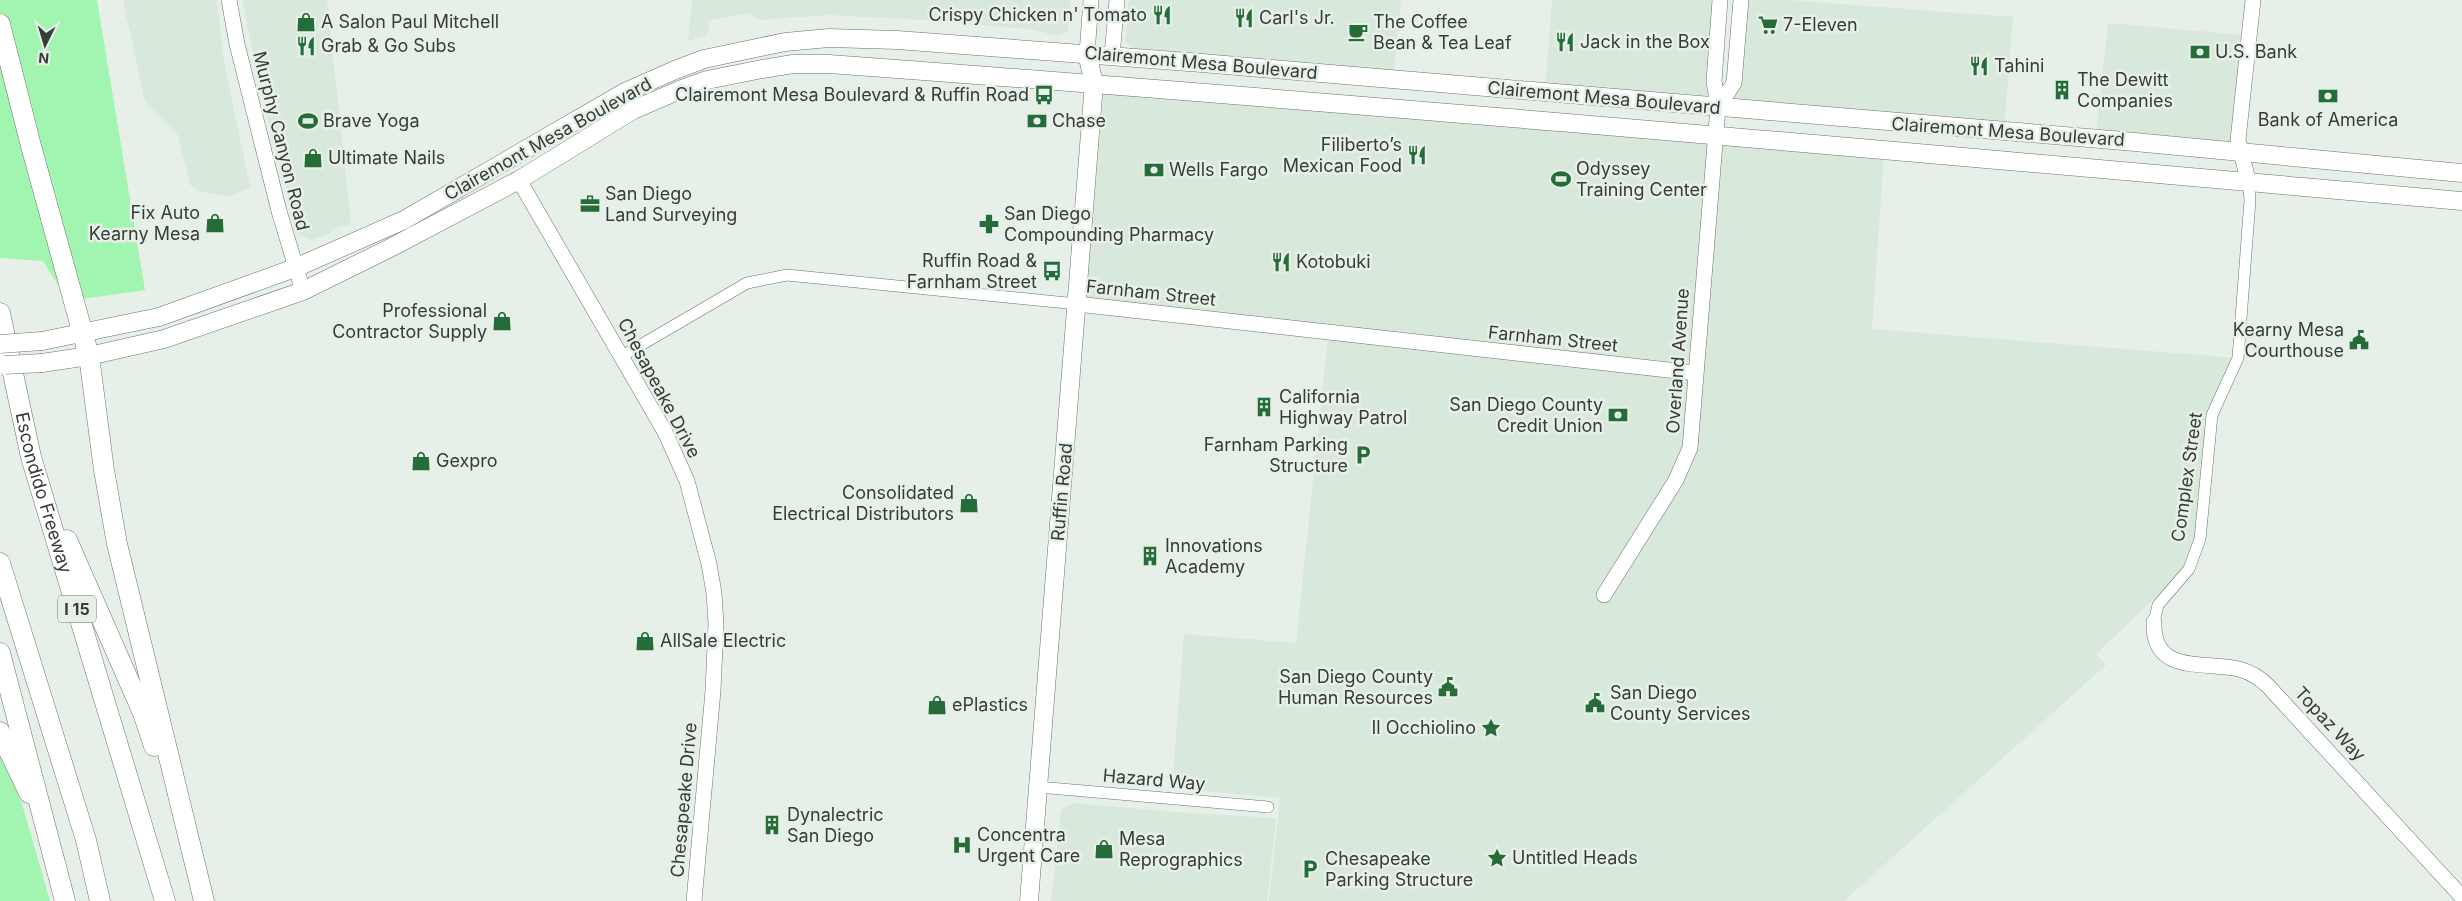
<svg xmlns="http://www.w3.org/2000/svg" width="2462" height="901" font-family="Inter,sans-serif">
<rect width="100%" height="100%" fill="#e7f0e8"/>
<!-- built -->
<g fill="#d8e8da">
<path d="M123 0H217L223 56 250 187 228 197 199 191 190 185 178 135 145 102Z"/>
<path d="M242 0H327L351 224 332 229 331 233 311 240 298 234 262 96Z"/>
<path d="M692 0H1071L1068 31 1058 36 1030 29 966 24 961 22 828 15 759 20 748 13 708 21 709 28 706 35 688 41Z"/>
<path d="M1129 0H1401L1394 71 1132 48 1125 41Z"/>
<path d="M1552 0H1718L1711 103 1545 90Z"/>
<path d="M1736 0H1788L2013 17 2004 129 1725 105Z"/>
<path d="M2108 23 2245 35 2232 147 2096 136Z"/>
<path d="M1104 89 1884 154 1872 329 2238 358 2216 420 2204 548 2173 581 2096 654 2106 665 1844 901H1269L1280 798 1172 788 1184 634 1296 643 1328 337 1084 303Z"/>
<path d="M1072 803 1190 813 1276 818 1267 901H1051L1061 810Z"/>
</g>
<!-- green -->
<g fill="#a2f5b1">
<path d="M0 0H97L145 290 68 301 43 261 0 258Z"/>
<path d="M0 751 22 804 50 901H0Z"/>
</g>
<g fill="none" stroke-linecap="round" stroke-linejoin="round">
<defs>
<g id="street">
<path d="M622 356 747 283 787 275 1077 304"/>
<path d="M2154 622 2158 605 2189 569 2200 539 2212 415 2238 358 2250 200 2248 180"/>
<path d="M1038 787 1268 807"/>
</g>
<g id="secondary">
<path d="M229 0 237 44 279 211 303 291"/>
<path d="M1087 54 1091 0"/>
<path d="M1112 56 1117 0"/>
<path d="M1718 107 1734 83 1741 0"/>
<path d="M519 180 665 432 687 481 709 564 714 593 716 624 713 691 694 901"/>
<path d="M2248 180 2238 140 2253 0"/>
<path d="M1077 304 1695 373"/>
<path d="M1604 595 1676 480 1690 448 1718 107 1714 81 1720 0"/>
<path d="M2154 622C2152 675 2204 661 2239 669 2250 672 2260 678 2268 686L2462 897"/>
</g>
<g id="primary">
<path d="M42 341 159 317 295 268 404 220 625 92 675 70 704 59 785 42 829 38 897 40 1202 63 2124 141 2462 173"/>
<path d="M42 363 89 356 164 339 303 291 392 247 519 180 633 110 682 89 707 80 762 69 793 64H829C1374 104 1918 153 2462 201"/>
<path d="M1029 901 1094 83 1087 54"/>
</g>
<g id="highway">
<path d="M0 24 31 146 89 356 104 470 117 544 204 901"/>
<path id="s1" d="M0 313 31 457 165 901"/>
<path d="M67 540 143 713 154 746"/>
<path d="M0 563 86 840 100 901"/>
<path d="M0 653 65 901"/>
<path d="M0 732 29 793"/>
</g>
</defs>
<!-- street casing -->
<use href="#street" stroke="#6b736c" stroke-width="12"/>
<!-- secondary casing -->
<use href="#secondary" stroke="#6b736c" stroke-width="16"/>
<!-- primary casing -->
<use href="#primary" stroke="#6b736c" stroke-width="19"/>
<!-- highway casing -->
<use href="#highway" stroke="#6b736c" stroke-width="21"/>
<!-- street -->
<use href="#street" stroke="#fff" stroke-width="11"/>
<!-- secondary -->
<use href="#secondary" stroke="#fff" stroke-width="15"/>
<!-- primary -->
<use href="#primary" stroke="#fff" stroke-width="18"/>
<!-- highway -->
<use href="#highway" stroke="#fff" stroke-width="20"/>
<defs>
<g id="primary-bridge">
<path d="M0 344 42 341"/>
<path d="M5 365 42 363"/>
</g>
</defs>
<!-- primary-bridge casing -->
<use href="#primary-bridge" stroke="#6b736c" stroke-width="19" stroke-linecap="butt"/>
<!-- primary-bridge -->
<use href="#primary-bridge" stroke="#fff" stroke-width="18"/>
</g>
<!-- icons -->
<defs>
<symbol id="restaurant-bare" viewBox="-9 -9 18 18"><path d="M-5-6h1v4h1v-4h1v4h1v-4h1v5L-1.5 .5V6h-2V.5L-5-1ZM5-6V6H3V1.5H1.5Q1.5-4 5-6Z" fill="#256c38" stroke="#e7f0e8" stroke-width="2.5" paint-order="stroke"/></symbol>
<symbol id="shop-bare" viewBox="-9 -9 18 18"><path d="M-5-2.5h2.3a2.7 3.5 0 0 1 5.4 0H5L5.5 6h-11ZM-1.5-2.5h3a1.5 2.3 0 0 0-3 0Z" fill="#256c38" stroke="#e7f0e8" stroke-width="2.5" paint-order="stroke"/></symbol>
<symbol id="supermarket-bare" viewBox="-9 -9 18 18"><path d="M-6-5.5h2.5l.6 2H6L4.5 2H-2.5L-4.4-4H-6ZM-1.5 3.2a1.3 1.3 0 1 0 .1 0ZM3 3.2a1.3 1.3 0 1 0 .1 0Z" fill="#256c38" stroke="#e7f0e8" stroke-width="2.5" paint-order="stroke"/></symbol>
<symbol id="cafe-bare" viewBox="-9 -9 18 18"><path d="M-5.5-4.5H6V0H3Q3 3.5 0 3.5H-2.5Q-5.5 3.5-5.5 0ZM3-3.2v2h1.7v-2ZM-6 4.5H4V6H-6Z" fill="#256c38" stroke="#e7f0e8" stroke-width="2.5" paint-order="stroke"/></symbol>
<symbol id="bank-bare" viewBox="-9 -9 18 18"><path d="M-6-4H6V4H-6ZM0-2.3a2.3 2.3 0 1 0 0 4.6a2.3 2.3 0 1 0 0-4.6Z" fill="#256c38" stroke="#e7f0e8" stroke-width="2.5" paint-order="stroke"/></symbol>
<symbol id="building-bare" viewBox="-9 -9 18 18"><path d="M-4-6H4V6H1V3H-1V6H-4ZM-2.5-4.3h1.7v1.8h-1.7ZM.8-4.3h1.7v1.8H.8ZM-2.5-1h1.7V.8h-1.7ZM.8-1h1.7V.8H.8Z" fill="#256c38" stroke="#e7f0e8" stroke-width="2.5" paint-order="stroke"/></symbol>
<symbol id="bus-bare" viewBox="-9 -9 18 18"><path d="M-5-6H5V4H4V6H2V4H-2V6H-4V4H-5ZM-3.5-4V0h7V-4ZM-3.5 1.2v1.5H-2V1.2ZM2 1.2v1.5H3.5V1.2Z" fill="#256c38" stroke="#e7f0e8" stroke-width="2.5" paint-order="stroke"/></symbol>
<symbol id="stadium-bare" viewBox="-9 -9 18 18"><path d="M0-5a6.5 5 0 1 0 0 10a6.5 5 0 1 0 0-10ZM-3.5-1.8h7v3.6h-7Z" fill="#256c38" stroke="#e7f0e8" stroke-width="2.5" paint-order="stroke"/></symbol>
<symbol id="office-bare" viewBox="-9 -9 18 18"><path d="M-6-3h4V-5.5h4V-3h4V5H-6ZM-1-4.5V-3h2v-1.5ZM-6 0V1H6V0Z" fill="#256c38" stroke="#e7f0e8" stroke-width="2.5" paint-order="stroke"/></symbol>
<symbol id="pharmacy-bare" viewBox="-9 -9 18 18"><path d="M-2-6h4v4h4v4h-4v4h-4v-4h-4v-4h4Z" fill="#256c38" stroke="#e7f0e8" stroke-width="2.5" paint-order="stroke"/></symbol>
<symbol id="civic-bare" viewBox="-9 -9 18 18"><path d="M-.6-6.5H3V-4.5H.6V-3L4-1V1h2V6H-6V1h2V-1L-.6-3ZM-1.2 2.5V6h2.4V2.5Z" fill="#256c38" stroke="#e7f0e8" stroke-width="2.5" paint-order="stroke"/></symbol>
<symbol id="parking-bare" viewBox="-9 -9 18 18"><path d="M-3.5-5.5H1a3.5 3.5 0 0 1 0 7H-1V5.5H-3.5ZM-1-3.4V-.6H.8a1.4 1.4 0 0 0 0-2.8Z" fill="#256c38" stroke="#e7f0e8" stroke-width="2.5" paint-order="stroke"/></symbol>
<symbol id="sight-bare" viewBox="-9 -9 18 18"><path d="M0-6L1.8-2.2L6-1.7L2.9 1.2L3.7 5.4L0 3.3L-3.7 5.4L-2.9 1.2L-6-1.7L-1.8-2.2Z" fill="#256c38" stroke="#e7f0e8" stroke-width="2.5" paint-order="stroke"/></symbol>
<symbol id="hospital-bare" viewBox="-9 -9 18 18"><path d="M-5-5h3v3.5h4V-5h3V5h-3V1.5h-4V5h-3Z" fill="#256c38" stroke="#e7f0e8" stroke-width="2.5" paint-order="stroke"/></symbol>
</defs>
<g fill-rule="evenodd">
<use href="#restaurant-bare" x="1148" y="1" width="28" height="28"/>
<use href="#restaurant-bare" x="1230" y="4" width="28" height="28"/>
<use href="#shop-bare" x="292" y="8" width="28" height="28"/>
<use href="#supermarket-bare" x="1754" y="11" width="28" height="28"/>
<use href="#cafe-bare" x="1344" y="18" width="28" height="28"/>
<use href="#restaurant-bare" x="1551" y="28" width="28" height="28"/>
<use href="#restaurant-bare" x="292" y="32" width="28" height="28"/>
<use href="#bank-bare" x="2186" y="38" width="28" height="28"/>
<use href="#restaurant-bare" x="1965" y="52" width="28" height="28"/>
<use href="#building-bare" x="2048" y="76" width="28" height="28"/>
<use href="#bus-bare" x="1030" y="81" width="28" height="28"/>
<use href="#bank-bare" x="2314" y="82" width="28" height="28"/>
<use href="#stadium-bare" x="294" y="107" width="28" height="28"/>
<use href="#bank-bare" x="1023" y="107" width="28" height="28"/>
<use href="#restaurant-bare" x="1403" y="141" width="28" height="28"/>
<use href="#shop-bare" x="299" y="144" width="28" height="28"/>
<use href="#bank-bare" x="1140" y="156" width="28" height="28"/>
<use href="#stadium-bare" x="1547" y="165" width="28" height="28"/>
<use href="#office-bare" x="576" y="190" width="28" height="28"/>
<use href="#shop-bare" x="201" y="209" width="28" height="28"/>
<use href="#pharmacy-bare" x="975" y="210" width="28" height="28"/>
<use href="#restaurant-bare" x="1267" y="248" width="28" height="28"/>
<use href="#bus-bare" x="1038" y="257" width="28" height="28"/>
<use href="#shop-bare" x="488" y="307" width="28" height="28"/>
<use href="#civic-bare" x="2345" y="326" width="28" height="28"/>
<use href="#building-bare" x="1250" y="393" width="28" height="28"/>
<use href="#bank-bare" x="1604" y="401" width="28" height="28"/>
<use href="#parking-bare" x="1349" y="441" width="28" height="28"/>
<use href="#shop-bare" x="407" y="447" width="28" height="28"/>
<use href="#shop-bare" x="955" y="489" width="28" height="28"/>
<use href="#building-bare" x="1136" y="542" width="28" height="28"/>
<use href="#shop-bare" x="631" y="627" width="28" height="28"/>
<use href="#civic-bare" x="1434" y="673" width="28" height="28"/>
<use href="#civic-bare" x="1581" y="689" width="28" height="28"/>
<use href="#shop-bare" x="923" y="691" width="28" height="28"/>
<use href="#sight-bare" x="1477" y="714" width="28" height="28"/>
<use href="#building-bare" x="758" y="811" width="28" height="28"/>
<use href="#hospital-bare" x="948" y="831" width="28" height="28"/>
<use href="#shop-bare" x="1090" y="835" width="28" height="28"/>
<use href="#sight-bare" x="1483" y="844" width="28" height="28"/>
<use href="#parking-bare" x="1296" y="855" width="28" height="28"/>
</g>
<g text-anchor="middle" stroke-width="5" stroke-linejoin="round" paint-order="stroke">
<!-- shield labels -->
<rect fill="#e7f0e8" stroke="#6c726e" stroke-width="1" x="58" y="595.5" width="38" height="27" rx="4"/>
<g font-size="16" font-weight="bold" fill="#383c39">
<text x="77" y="615">I 15</text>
</g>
<!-- poi labels -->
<g font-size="18" fill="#383c39" stroke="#e7f0e8" text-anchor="start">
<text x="1147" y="21" text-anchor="end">Crispy Chicken n' Tomato</text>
<text x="1259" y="24">Carl's Jr.</text>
<text x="321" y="28">A Salon Paul Mitchell</text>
<text x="1373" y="28">The Coffee<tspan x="1373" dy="21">Bean &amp; Tea Leaf</tspan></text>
<text x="1783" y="31">7-Eleven</text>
<text x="1580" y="48">Jack in the Box</text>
<text x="321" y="52">Grab &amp; Go Subs</text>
<text x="2215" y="58">U.S. Bank</text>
<text x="1994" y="72">Tahini</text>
<text x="2077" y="86">The Dewitt<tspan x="2077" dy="21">Companies</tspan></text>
<text x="1029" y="101" text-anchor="end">Clairemont Mesa Boulevard &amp; Ruffin Road</text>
<text x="2328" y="126" text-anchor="middle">Bank of America</text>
<text x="323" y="127">Brave Yoga</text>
<text x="1052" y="127">Chase</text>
<text x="1402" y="151" text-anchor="end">Filiberto’s<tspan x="1402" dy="21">Mexican Food</tspan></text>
<text x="328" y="164">Ultimate Nails</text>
<text x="1576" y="175">Odyssey<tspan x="1576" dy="21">Training Center</tspan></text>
<text x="1169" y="176">Wells Fargo</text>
<text x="605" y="200">San Diego<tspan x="605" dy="21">Land Surveying</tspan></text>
<text x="200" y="219" text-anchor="end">Fix Auto<tspan x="200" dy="21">Kearny Mesa</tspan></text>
<text x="1004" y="220">San Diego<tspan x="1004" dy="21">Compounding Pharmacy</tspan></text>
<text x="1037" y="267" text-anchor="end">Ruffin Road &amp;<tspan x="1037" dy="21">Farnham Street</tspan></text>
<text x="1296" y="268">Kotobuki</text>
<text x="487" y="317" text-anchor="end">Professional<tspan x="487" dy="21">Contractor Supply</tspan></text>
<text x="2344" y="336" text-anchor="end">Kearny Mesa<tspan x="2344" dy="21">Courthouse</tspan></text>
<text x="1279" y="403">California<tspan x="1279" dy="21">Highway Patrol</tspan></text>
<text x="1603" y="411" text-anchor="end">San Diego County<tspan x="1603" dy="21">Credit Union</tspan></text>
<text x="1348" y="451" text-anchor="end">Farnham Parking<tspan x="1348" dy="21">Structure</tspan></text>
<text x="436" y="467">Gexpro</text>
<text x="954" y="499" text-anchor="end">Consolidated<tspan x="954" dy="21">Electrical Distributors</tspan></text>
<text x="1165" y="552">Innovations<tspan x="1165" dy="21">Academy</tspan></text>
<text x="660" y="647">AllSale Electric</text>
<text x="1433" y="683" text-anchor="end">San Diego County<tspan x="1433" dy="21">Human Resources</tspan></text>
<text x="1610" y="699">San Diego<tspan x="1610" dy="21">County Services</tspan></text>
<text x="952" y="711">ePlastics</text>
<text x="1476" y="734" text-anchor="end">Il Occhiolino</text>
<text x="787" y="821">Dynalectric<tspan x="787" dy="21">San Diego</tspan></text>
<text x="977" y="841">Concentra<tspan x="977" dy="21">Urgent Care</tspan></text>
<text x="1119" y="845">Mesa<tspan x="1119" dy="21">Reprographics</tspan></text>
<text x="1512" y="864">Untitled Heads</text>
<text x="1325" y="865">Chesapeake<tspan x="1325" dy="21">Parking Structure</tspan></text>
</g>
<!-- street labels -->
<g font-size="18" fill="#383c39" stroke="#e7f0e8">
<text transform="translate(1201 63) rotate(5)" y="6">Clairemont Mesa Boulevard</text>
<text transform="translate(1604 98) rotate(5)" y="6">Clairemont Mesa Boulevard</text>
<text transform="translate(2008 132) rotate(4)" y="6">Clairemont Mesa Boulevard</text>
<text transform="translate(548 139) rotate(-29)" y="6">Clairemont Mesa Boulevard</text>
<text transform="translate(281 141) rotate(76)" y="6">Murphy Canyon Road</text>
<text transform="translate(1151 293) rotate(6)" y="6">Farnham Street</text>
<text transform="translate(1553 339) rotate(6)" y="6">Farnham Street</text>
<text transform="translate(1678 361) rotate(-86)" y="6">Overland Avenue</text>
<text transform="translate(659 388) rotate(62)" y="6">Chesapeake Drive</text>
<text transform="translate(2187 477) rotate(-82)" y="6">Complex Street</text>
<text transform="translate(1062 492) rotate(-85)" y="6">Ruffin Road</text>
<text dy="6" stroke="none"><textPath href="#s1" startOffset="185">Escondido Freeway</textPath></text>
<text transform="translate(2330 724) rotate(47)" y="6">Topaz Way</text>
<text transform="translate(1154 780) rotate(5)" y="6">Hazard Way</text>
<text transform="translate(684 800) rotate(-85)" y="6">Chesapeake Drive</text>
</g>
</g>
<!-- north arrow -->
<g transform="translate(45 45) rotate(185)" stroke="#e7f0e8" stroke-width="4" paint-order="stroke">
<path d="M0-4L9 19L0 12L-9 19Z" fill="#383c39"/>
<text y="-8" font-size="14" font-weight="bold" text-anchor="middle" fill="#383c39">N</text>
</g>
</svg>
